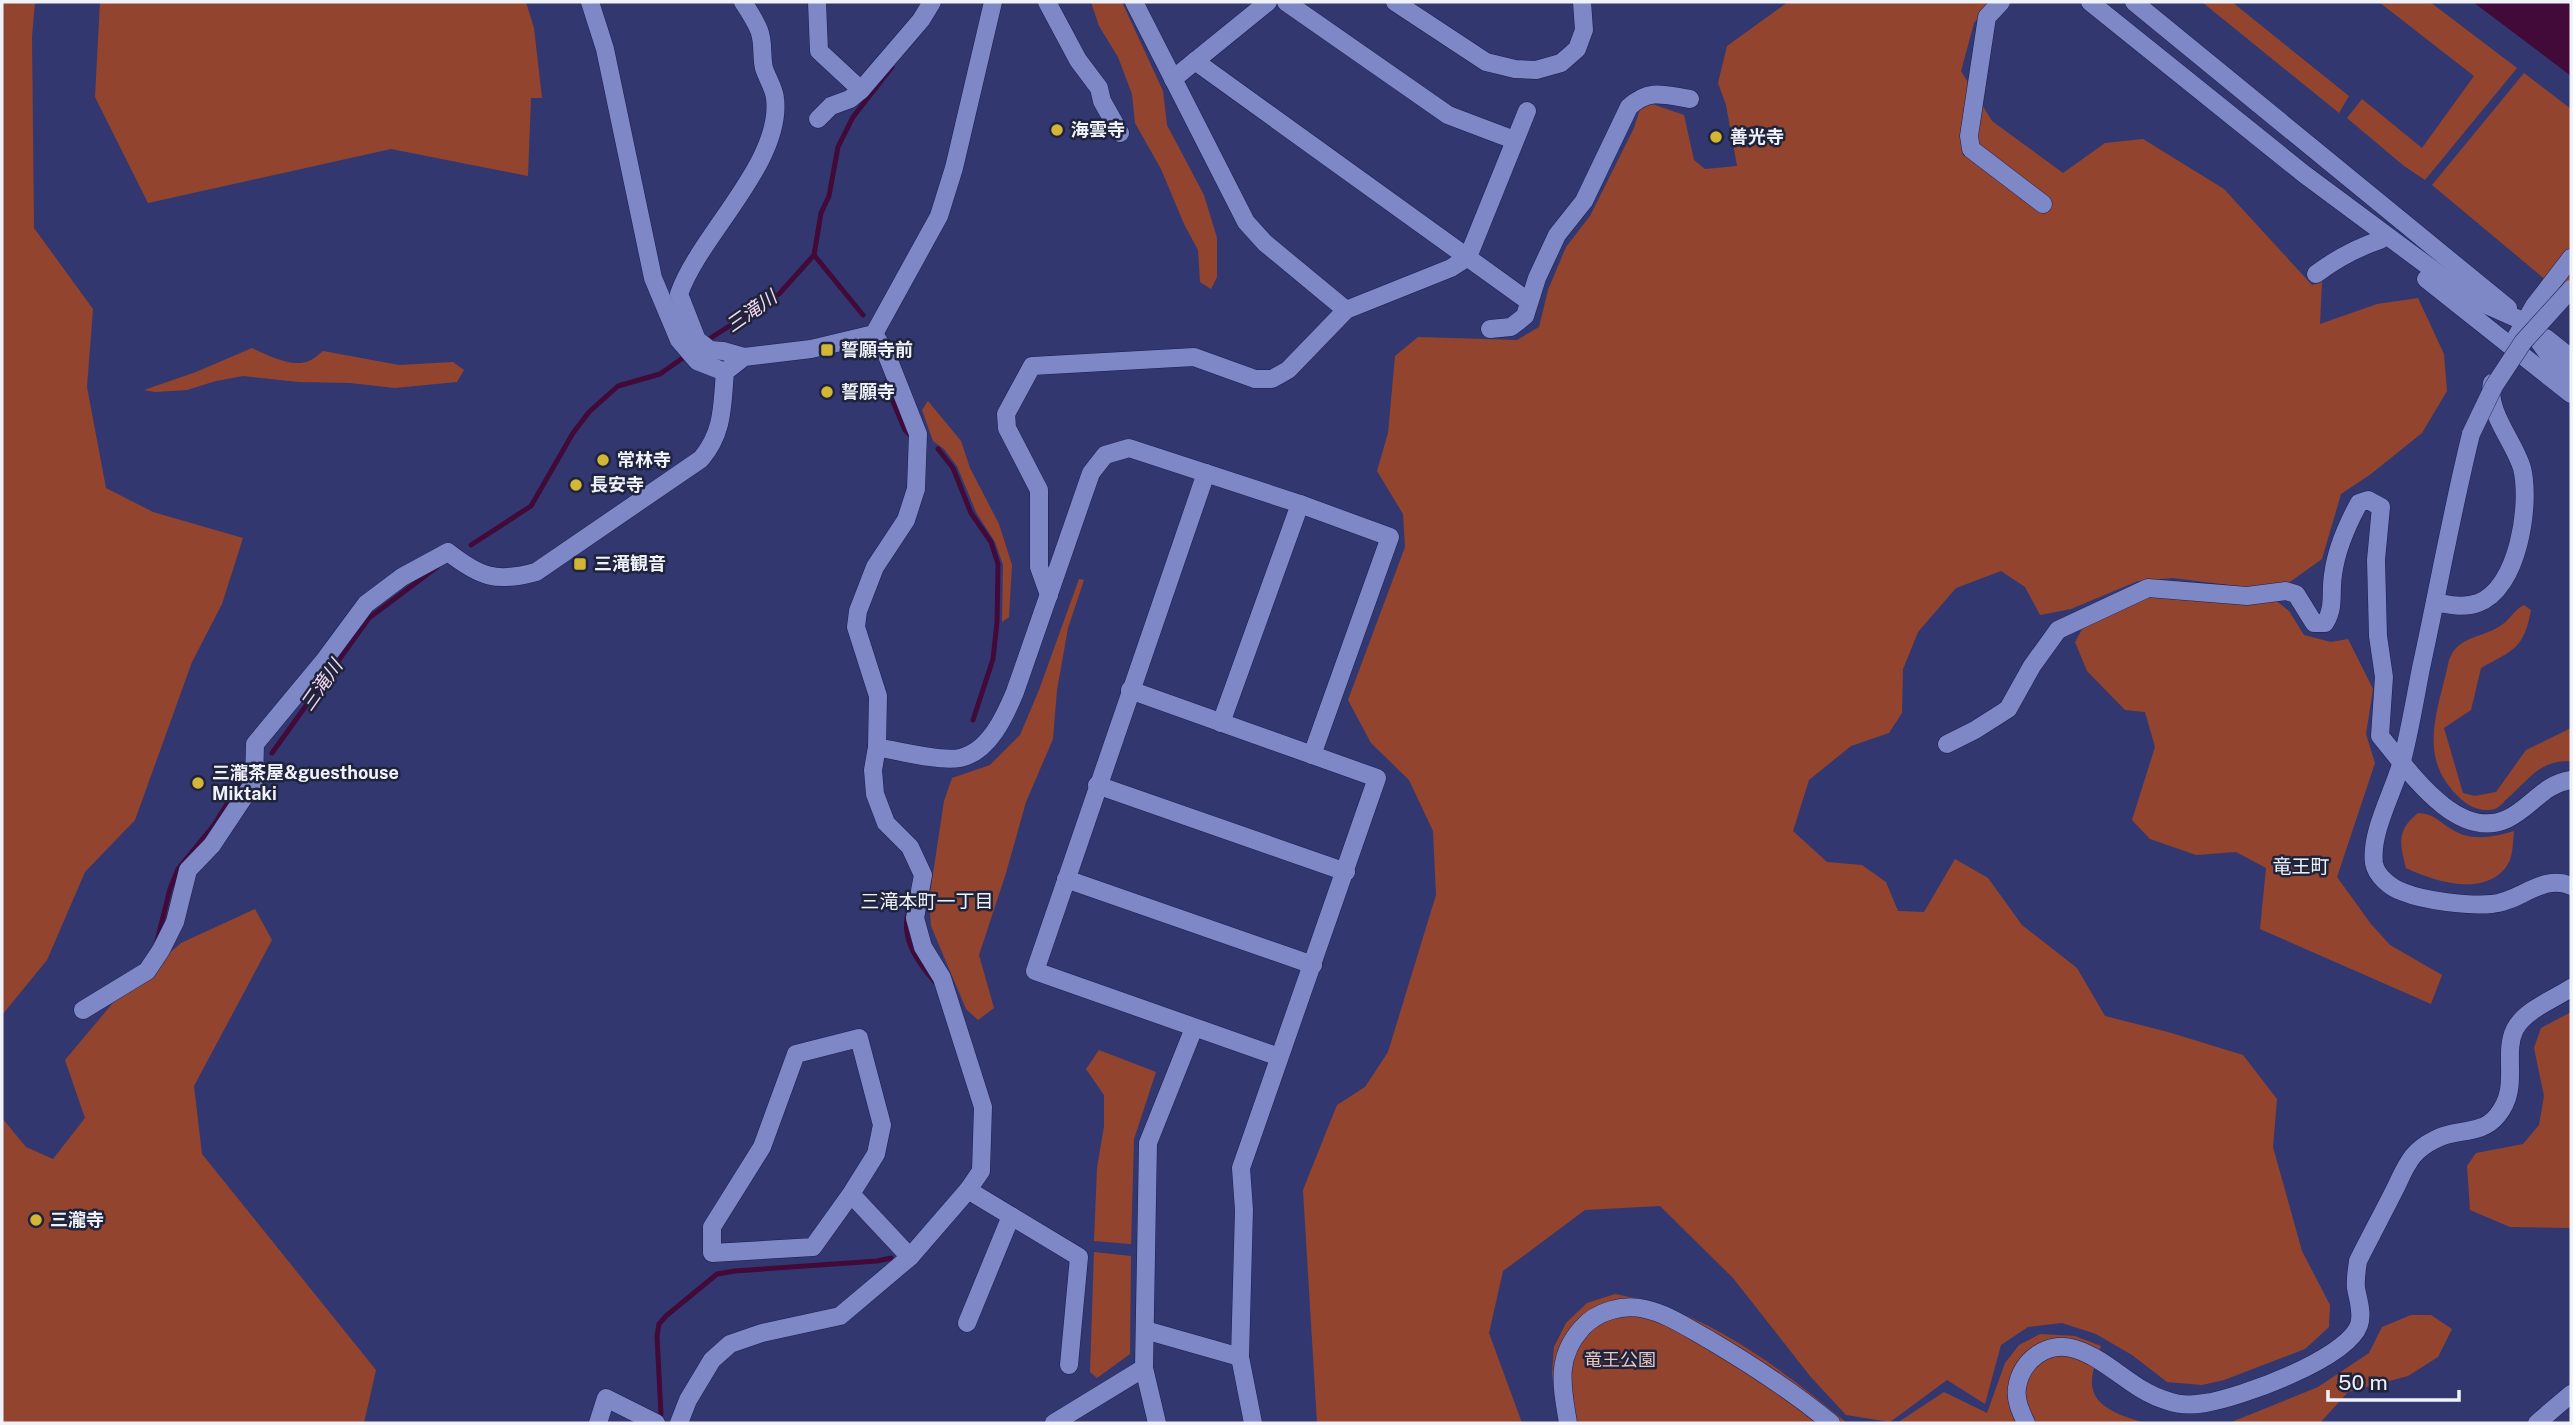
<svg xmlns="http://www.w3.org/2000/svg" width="2573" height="1425" font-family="'Public Sans','Noto Sans JP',sans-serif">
<rect width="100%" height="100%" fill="#32386f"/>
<!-- green -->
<g fill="#93442e">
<path d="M2 2H35L32 37 34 228 93 309 87 387 106 488 153 512 243 538 222 604 192 662 135 820 85 872 47 960 2 1015Z"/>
<path d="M100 2H526L534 28 542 98H531L528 176 391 149 148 203 95 97Z"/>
<path d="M1091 2H1122L1163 91 1167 125 1204 195 1217 238V277L1211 289 1200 282 1198 250 1184 224 1161 169 1135 123 1132 94 1118 57 1099 26Z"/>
<path d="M1788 2H1991L1974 23 1961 71 1992 121 2063 173 2105 143 2143 139 2224 189 2312 285 2322 282 2320 324 2377 304 2418 298 2444 354 2447 391 2422 433 2371 474 2341 494 2322 559 2287 584 2245 587 2173 578 2138 581 2071 609 2040 615 2025 587 2001 571 1956 588 1918 632 1903 669 1902 713 1889 733 1851 746 1809 780 1793 831 1827 862 1862 865 1886 882 1898 911 1924 912 1955 859 1988 878 2022 925 2077 968 2105 1016 2168 1032 2243 1055 2277 1099 2273 1147 2302 1251 2330 1305 2329 1327 2305 1349 2224 1380 2202 1385 2167 1382 2132 1355 2096 1334 2062 1323 2028 1327 2001 1345 1985 1404 1947 1380 1890 1422 1846 1415 1810 1376 1733 1278 1660 1206 1585 1210 1503 1271 1489 1333 1522 1423H1317L1303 1190 1337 1105 1365 1087 1388 1052 1436 895 1433 831 1409 780 1371 743 1348 700 1405 547 1403 514 1377 471 1388 433 1395 356 1418 337 1517 340 1539 327 1548 290 1566 247 1590 216 1634 128 1640 109 1652 104 1684 115 1694 160 1705 169 1737 166 1726 105 1718 83 1727 46Z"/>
<path d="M2202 2H2232L2349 96 2339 113Z"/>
<path d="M2379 2H2430L2517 68 2425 180 2404 166 2347 118 2362 99 2422 148 2474 76Z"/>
<path d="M2524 73 2571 109V301L2432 185Z"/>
<path d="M252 348C267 355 292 368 309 361 314 359 319 354 323 351L399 365 453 362 464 370 457 382 395 388 350 383 299 382 243 376 216 381 187 390 155 392 144 390 196 372Z"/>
<path d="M928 401 961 441 970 468 999 524 1012 565 1009 617 1002 622 1003 565 995 542 976 512 957 466 944 449 933 441 922 410Z"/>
<path d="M1079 579 1084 580 1068 628 1057 690 1053 739 1026 802 1006 873 979 955 994 1008 978 1020 966 1009 931 926 929 900 944 801 952 778 990 765 1020 735 1039 690Z"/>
<path d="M2167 596 2275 600 2289 611 2304 635 2331 642 2348 639 2373 689 2366 734 2375 763 2337 877 2371 924 2390 945 2442 975 2431 1004 2260 929 2266 868 2236 852 2196 855 2150 839 2132 820 2155 747 2145 712 2125 710 2087 671 2075 642 2087 620 2143 598Z"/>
<path d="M2524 605 2531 610C2524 649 2513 650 2481 668L2471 710 2444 728 2463 793 2475 796 2496 792 2526 750 2571 728V761C2540 760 2530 778 2509 797 2505 800 2501 806 2497 808 2485 813 2471 808 2462 800 2415 758 2438 713 2449 660 2459 634 2483 639 2503 624 2511 618 2514 610 2524 605Z"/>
<path d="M2418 813C2433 814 2436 819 2448 827 2469 842 2491 838 2514 831 2513 840 2513 856 2508 864 2487 898 2435 882 2406 868 2400 843 2396 831 2418 813Z"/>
<path d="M255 909 272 940 194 1086 202 1154 376 1370 364 1423H2V1118L26 1147 53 1159 85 1118 65 1060 112 1004 181 943Z"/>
<path d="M2571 1012V1228L2510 1227 2470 1210 2467 1166 2476 1153 2523 1144 2539 1125 2544 1096 2534 1048 2541 1028Z"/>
<path d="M1099 1050 1156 1072 1134 1139 1131 1244 1094 1241 1097 1168 1104 1126V1095L1086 1069Z"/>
<path d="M1094 1252 1131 1256 1130 1354 1097 1378 1090 1372Z"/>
<path d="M1615 1294C1629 1297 1644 1299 1657 1304 1730 1329 1788 1375 1847 1423H1559L1552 1373 1554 1347 1566 1323 1587 1303Z"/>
<path d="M2411 1315H2431L2452 1329 2438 1357 2408 1376 2348 1392 2320 1423H2229L2318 1387 2369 1353 2382 1327Z"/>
<path d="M2040 1334 2075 1336 2101 1346C2098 1356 2093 1368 2092 1379 2089 1408 2125 1417 2145 1423H1897L1944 1392 1987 1413 2005 1363 2019 1345Z"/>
</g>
<!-- water -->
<path fill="#420a38" d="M2473 2H2571V76Z"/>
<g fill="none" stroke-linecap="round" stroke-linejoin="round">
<!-- stream -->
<g stroke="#420a38" stroke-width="5">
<path d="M814 255 863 315"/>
<path d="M706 341 779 294 814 255 821 213 829 196 838 147 853 117 892 67"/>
<path d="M888 377V390L905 430 910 435"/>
<path d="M938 449 953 468 971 513 991 542 998 564 997 622 993 659 973 720"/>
<path d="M471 545 531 506 573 433 589 412 618 386 660 374 687 355"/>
<path d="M272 753 369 618 437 567"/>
<path d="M908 914C901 940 919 964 935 982"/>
<path d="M157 941 170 889 178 869 214 825 245 775"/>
<path d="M661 1414 657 1336 659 1324 666 1316 711 1279 717 1274 735 1271 877 1261 891 1258"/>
</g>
<defs>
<g id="minor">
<path d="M590 2 605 49 653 278 679 340 697 361 725 372"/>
<path d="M743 2C749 11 755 20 759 30 764 42 761 56 764 68 767 78 774 88 775 98 783 162 700 234 679 294L697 340 710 350 723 351 744 357"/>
<path d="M817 2 819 51 861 90"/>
<path d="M1047 2 1078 60 1099 88 1102 101 1120 133"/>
<path d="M1134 2 1246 222 1265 243 1346 310"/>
<path d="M1286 2 1448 115 1514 140"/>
<path d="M1395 2 1486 62 1515 69 1536 70 1561 63 1577 49 1584 30 1582 2"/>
<path d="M2001 2 1987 17 1969 136 1971 149 2043 204"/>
<path d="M2090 2 2304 174 2471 298 2525 322 2548 354 2571 377"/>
<path d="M2134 2 2508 308"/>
<path d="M1195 61 1528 301"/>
<path d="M1173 79 1268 2"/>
<path d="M818 119 831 106 850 99 861 90 921 20 932 2"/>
<path d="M2316 274C2336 259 2356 248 2380 240"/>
<path d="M2426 279 2571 394"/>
<path d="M1490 329 1511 327 1525 316 1537 278 1557 235 1584 201 1629 107C1650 88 1664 95 1690 99"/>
<path d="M2546 338 2571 358"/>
<path d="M2515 339 2534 306 2571 258"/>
<path d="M2471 434C2452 511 2438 590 2421 668 2415 699 2410 730 2402 761 2394 791 2370 832 2374 863 2376 876 2391 888 2403 892 2425 901 2468 906 2492 904 2519 902 2544 873 2571 886"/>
<path d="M1206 473 1035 971 1279 1057"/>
<path d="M1049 595 1039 567V490L1007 428 1006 414 1032 366 1194 357 1255 379H1272L1288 370 1346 310 1451 268 1468 257 1527 111"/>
<path d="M2435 602C2449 605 2464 608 2478 603 2518 589 2531 505 2522 468 2514 441 2486 412 2492 383"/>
<path d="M1130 690 1377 778 1241 1168 1244 1210 1240 1357 1253 1423"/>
<path d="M1221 723 1300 504"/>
<path d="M1947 744 1975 730 2008 709 2032 666 2058 630 2148 588 2247 596 2286 591 2296 594 2314 623H2325C2335 607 2330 593 2333 575 2336 550 2347 525 2359 503L2368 500 2381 507 2376 560 2378 636 2384 677 2380 736C2408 769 2456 842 2507 819 2531 808 2543 784 2571 780"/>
<path d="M877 747C898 751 941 762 960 758 989 752 1005 716 1015 692L1091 473 1105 455 1129 448 1300 504 1390 537 1312 755"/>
<path d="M1097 785 1346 872"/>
<path d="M1066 879 1313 965"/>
<path d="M83 1010 147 971 161 950 175 922 188 870 212 845 254 782 255 744 323 662 366 604 402 577 448 552C480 577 496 583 536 572L701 459C724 432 722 405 725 372L744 357 811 349 874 334 939 216 954 168 993 2"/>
<path d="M968 1190 1079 1257 1069 1365"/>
<path d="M851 1194 876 1154 882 1125 859 1038 796 1054 762 1147 712 1227V1253L813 1247 851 1194 910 1257"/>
<path d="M967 1323 1011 1216"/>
<path d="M1145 1330 1240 1357"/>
<path d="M598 1423 606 1398 656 1423"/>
<path d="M679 1423 688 1400 712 1360 730 1344 762 1333 840 1316 910 1257 968 1190 981 1171 983 1107 942 978 923 947 915 918 923 875 910 847 886 823 875 794 873 770 877 747 878 696 856 627 858 611 875 567 906 520 916 489 918 434 886 353 874 334"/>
<path d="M1054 1423 1144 1368"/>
<path d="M1157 1423 1144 1368 1148 1143 1194 1028"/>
<path d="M1568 1423C1562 1386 1555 1358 1582 1328 1597 1311 1623 1304 1645 1309 1668 1314 1688 1328 1708 1339 1752 1365 1792 1391 1831 1423"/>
<path d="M2026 1423C2021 1412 2015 1400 2017 1388 2021 1360 2048 1340 2075 1349 2110 1360 2132 1391 2168 1401 2179 1405 2193 1405 2205 1403 2239 1398 2347 1359 2359 1325 2363 1313 2358 1300 2356 1288 2355 1278 2357 1270 2358 1261 2370 1237 2383 1213 2395 1189 2400 1179 2405 1166 2413 1156 2418 1150 2426 1144 2434 1140 2454 1128 2481 1136 2497 1116 2521 1088 2502 1055 2515 1029 2525 1010 2554 999 2571 988"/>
<path d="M2537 1423 2571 1394"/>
</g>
</defs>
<!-- minor casing -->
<use href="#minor" stroke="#1b1d52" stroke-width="19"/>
<!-- minor -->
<use href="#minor" stroke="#7e88c6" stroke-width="18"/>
<defs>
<path id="minor-bridge" d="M2471 434 2494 386 2523 342 2571 289"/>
</defs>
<!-- minor-bridge casing -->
<use href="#minor-bridge" stroke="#1b1d52" stroke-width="19" stroke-linecap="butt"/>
<!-- minor-bridge -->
<use href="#minor-bridge" stroke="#7e88c6" stroke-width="18"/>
</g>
<!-- markers -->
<g fill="#d3b635" stroke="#1f233c" stroke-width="2.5">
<circle cx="1057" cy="130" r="7"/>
<circle cx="1716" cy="137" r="7"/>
<rect x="820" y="343" width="14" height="14" rx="3.5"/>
<circle cx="827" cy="392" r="7"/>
<circle cx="603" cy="460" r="7"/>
<circle cx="576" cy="485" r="7"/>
<rect x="573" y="557" width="14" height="14" rx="3.5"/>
<circle cx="198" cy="783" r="7"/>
<circle cx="36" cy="1220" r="7"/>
</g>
<g text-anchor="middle" stroke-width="5" stroke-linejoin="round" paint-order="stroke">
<!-- poi labels -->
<g font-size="18" font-weight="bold" fill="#f0f2f9" stroke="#1f233c" text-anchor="start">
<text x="1071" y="136">海雲寺</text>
<text x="1730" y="143">善光寺</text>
<text x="841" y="356">誓願寺前</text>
<text x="841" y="398">誓願寺</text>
<text x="617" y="466">常林寺</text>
<text x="590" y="491">長安寺</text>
<text x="594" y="570">三滝観音</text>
<text x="212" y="779">三瀧茶屋&amp;guesthouse<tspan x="212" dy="21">Miktaki</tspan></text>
<text x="50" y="1226">三瀧寺</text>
</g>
<!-- park labels -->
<g font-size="18" fill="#eac8bf" stroke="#1f233c">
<text x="1620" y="1366">竜王公園</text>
</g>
<!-- water labels -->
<g font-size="19" font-style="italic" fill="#f4d8ec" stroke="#1f233c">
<text transform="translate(751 311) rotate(-35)" y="7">三滝川</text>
<text transform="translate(321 685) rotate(-55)" y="7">三滝川</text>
</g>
<!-- neighbourhood labels -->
<g font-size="19" fill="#f0f2f9" stroke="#1f233c">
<text x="2301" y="873">竜王町</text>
<text x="927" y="908">三滝本町一丁目</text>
</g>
</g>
<!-- border -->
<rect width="2573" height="1425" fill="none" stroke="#f0f2f9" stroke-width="7"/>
<!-- scale -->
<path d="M2328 1390v10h131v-10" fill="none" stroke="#f0f2f9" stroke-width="3.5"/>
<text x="2338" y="1390" font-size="21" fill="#f0f2f9" stroke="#1f233c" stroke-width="5" paint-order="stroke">50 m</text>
</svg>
